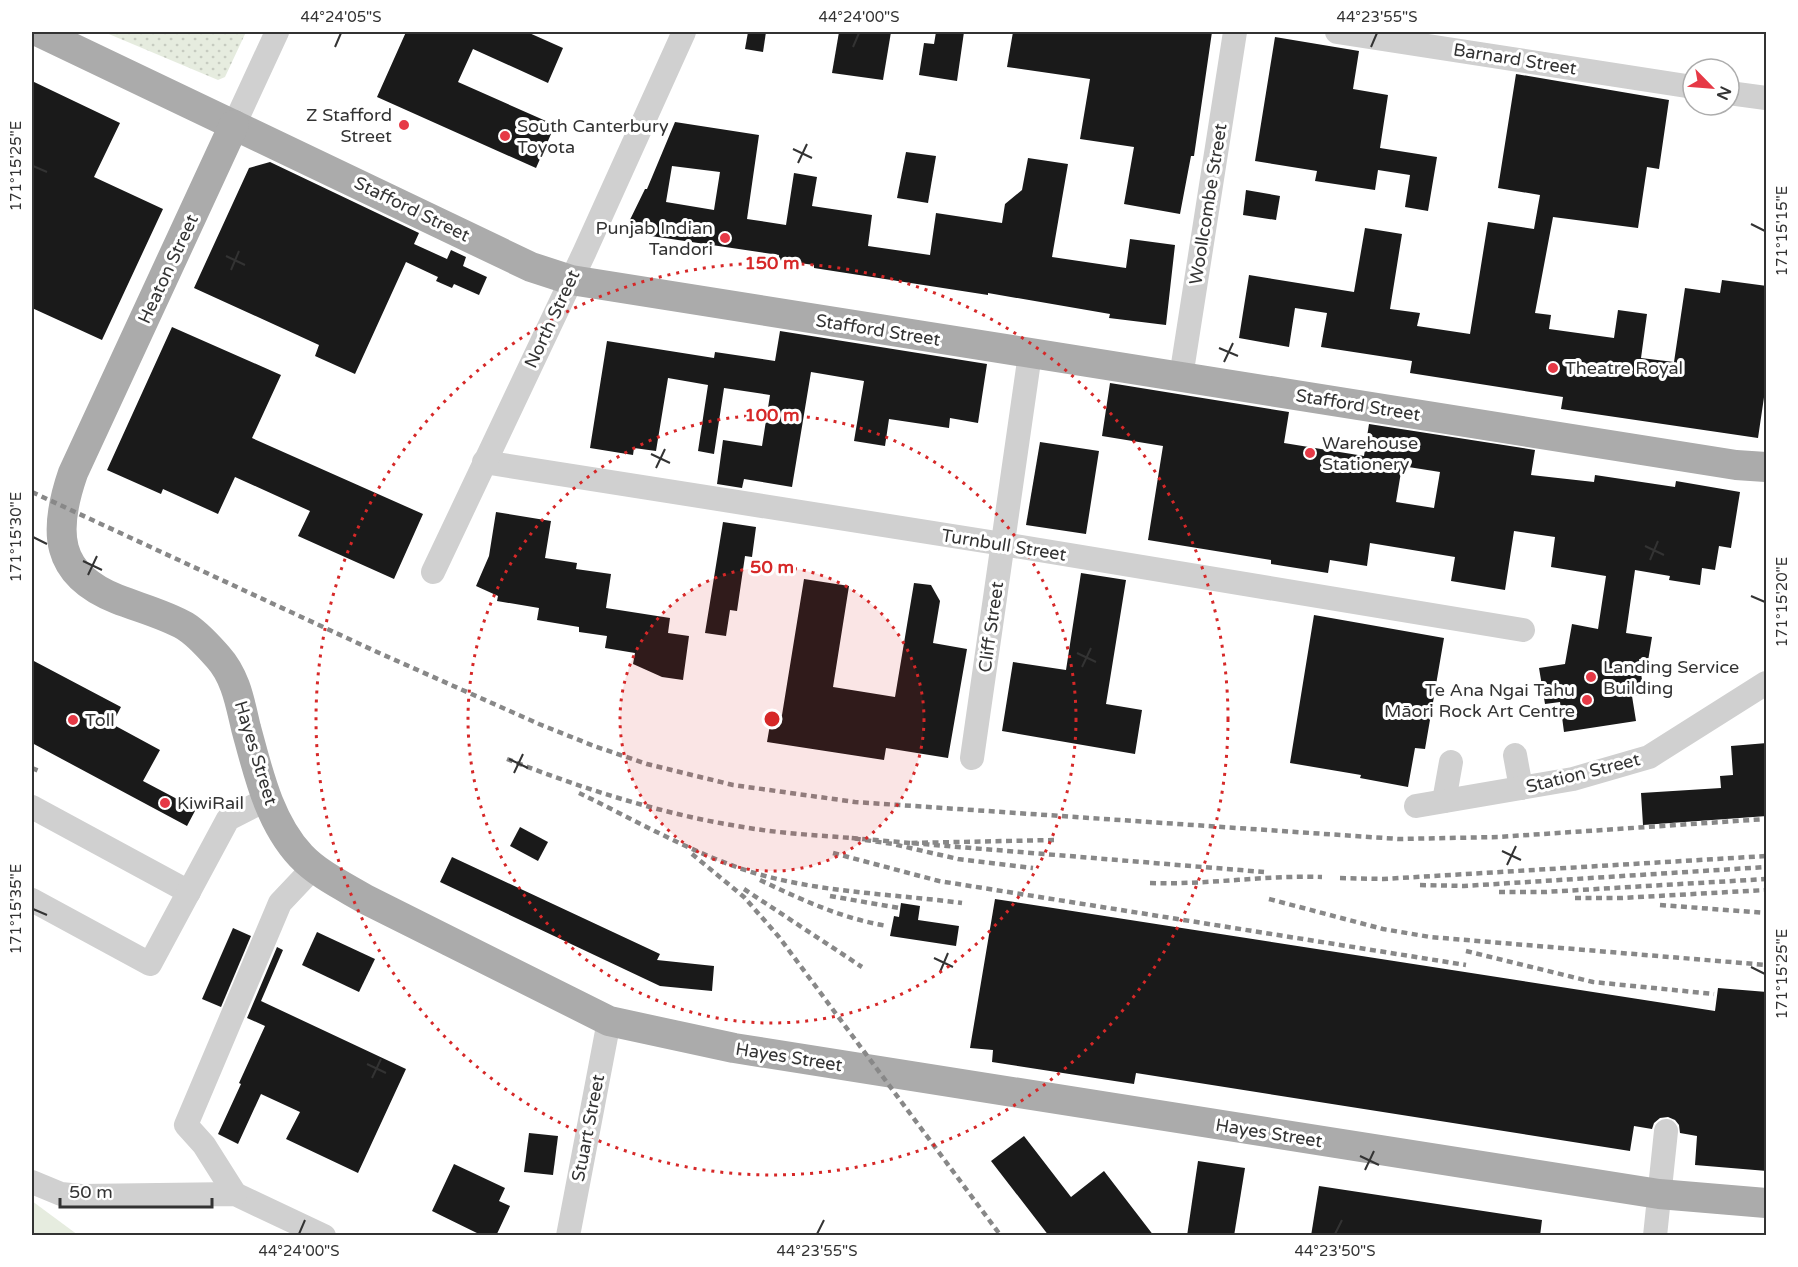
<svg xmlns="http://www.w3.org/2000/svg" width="1798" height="1267" font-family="'Varela Round',sans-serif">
<defs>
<pattern id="park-dots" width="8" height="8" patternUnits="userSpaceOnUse" patternTransform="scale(1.5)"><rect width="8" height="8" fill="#e6ecdf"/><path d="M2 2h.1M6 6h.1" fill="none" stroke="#c6cbc0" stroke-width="1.8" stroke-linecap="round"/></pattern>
</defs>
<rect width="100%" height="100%" fill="#fff"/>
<!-- grass -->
<path fill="#e6ecdf" d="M32 1201 78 1235H32Z"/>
<!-- park -->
<path fill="url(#park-dots)" d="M104 32H246L225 77 218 80Z"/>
<!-- building -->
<g fill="#1a1a1a" fill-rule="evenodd">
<path d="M406 32H527L563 48 548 83 473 49 458 82 555 125 536 168 377 97Z"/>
<path d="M748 32H766L763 52 745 49Z"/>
<path d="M839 32H891L883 80 832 73Z"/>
<path d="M936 32H964L957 81 919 75 924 43 934 44Z"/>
<path d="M1013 32H1212L1194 156H1191L1180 214 1124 204 1134 147 1080 139 1090 79 1007 67Z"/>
<path d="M1275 37 1359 51 1353 89 1388 95 1380 148 1437 157 1428 211 1405 207 1410 175 1378 170 1375 190 1315 181 1317 171 1255 161Z"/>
<path d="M1516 74 1669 100 1659 169 1647 167 1638 228 1553 217 1535 313 1551 315 1549 329 1614 338 1618 310 1647 314 1641 358 1674 362 1685 288 1720 293 1722 280 1767 286V377L1758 438 1561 409 1563 397 1410 373 1412 361 1321 347 1327 313 1295 308 1289 347 1239 338 1249 275 1354 292 1365 228 1402 234 1390 309 1420 313 1417 326 1470 334 1488 222 1534 229 1540 195 1498 188Z"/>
<path d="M32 81 120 123 94 177 163 209 102 340 32 308Z"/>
<path d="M675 122 759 135 747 219 786 225 794 173 817 177 812 206 872 215 868 246 930 255 936 213 1002 223 1005 204 1022 190 1028 158 1068 164 1052 257 1126 268 1130 239 1175 245 1166 325 1109 318 1110 314 988 293V295L814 268V265L778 260 779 255 624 232 645 189H647ZM672 166 720 172 714 210 666 202Z"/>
<path d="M906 152 936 156 928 203 897 198Z"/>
<path d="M270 162 419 233 414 244 447 259 451 250 466 257 463 266 487 277 479 295 454 284 452 288 436 281 438 277 406 262 355 374 315 356 319 345 194 288 249 168Z"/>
<path d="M1246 190 1280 196 1276 220 1243 215Z"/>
<path d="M172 327 281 375 252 438 423 514 394 579 298 536 310 511 235 477 218 514 163 489 161 494 107 470Z"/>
<path d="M780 331 987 364 978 423 950 418 949 428 889 419 885 446 854 441 864 381 811 372 792 487 744 479 742 488 717 484 723 440 762 446 770 395 724 388 714 454 698 451 708 385 668 378 656 451 634 448 633 455 590 448 607 341 714 358 715 352 775 361Z"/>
<path d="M1110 383 1289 412 1284 443 1364 456 1369 424 1535 450 1531 475 1594 482 1595 475 1675 487 1676 481 1740 492 1731 548 1719 546 1715 570 1702 568 1700 585 1669 580 1670 576 1635 570 1626 633 1652 637 1648 661 1639 659 1644 694 1632 696 1636 721 1564 732 1560 702 1545 704 1539 668 1565 664 1572 624 1598 629 1606 576 1551 567 1555 537 1514 531 1505 590 1451 581 1455 557 1370 543 1367 566 1330 560 1328 573 1271 564V560L1148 540 1163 446 1102 436ZM1402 466 1440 472 1434 508 1396 502Z"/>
<path d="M1040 442 1099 451 1086 534 1026 525Z"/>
<path d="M496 512 551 521 545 558 577 563 576 569 611 574 606 608 670 618 668 633 689 636 683 680 662 677 633 664 635 653 605 648 607 636 579 632V627L537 620 539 608 497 601 498 596 476 586 489 556Z"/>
<path d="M723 522 756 527 752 557 745 556 737 611 730 610 726 636 705 633Z"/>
<path d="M1081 573 1126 580 1106 704 1142 710 1135 754 1002 731 1013 662 1066 670Z"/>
<path d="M804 579 849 586 833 687 895 697 914 583 931 585 940 601 933 643 967 649 948 758 886 748 884 760 767 742 772 713 782 715Z"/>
<path d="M1314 615 1444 638 1425 749 1415 748 1408 787 1360 778 1361 775 1290 763Z"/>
<path d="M32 660 121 707 112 724 160 750 143 781 196 809 187 826 32 743Z"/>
<path d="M1767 743V816L1643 825 1641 793 1721 788 1720 776 1733 775 1731 746Z"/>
<path d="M520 827 548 842 538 861 510 846Z"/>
<path d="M452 857 660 954 657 960 714 966 712 991 660 986 440 882Z"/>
<path d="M995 899 1715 1011 1718 988 1767 992V1171L1695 1165 1697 1136 1680 1133 1679 1125 1675 1120 1668 1117 1660 1118 1654 1123 1652 1129 1634 1126 1630 1151 1136 1073 1134 1084 992 1062 993 1050 970 1048Z"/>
<path d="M901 903 920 906 918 920 959 926 956 946 890 936 894 916 899 917Z"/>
<path d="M233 928 251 936 221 1007 202 999Z"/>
<path d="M317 932 375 959 359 992 302 965Z"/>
<path d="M277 947 283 950 261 1001 406 1069 358 1173 286 1139 300 1112 261 1094 238 1144 218 1134 241 1084 239 1083 265 1026 247 1018Z"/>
<path d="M529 1133 558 1136 553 1175 524 1172Z"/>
<path d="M1024 1136 1071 1197 1104 1171 1154 1236H1049L991 1161Z"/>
<path d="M1198 1161 1245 1168 1234 1236H1187Z"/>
<path d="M454 1164 505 1188 499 1201 510 1206 496 1236H483L432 1211Z"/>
<path d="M1319 1186 1542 1220 1540 1236H1311Z"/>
</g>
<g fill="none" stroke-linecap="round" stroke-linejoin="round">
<!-- minor -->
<g stroke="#d0d0d0" stroke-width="24">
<path d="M1337 32 1693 87"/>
<path d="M1729 93 1766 98"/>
<path d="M234 125 277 32"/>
<path d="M1181 377 1235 32"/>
<path d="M484 462 1003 544 1523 630"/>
<path d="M433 572 585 251 684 32"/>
<path d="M1515 755 1521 788"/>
<path d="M972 758 1030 354"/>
<path d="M1444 801 1451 762"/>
<path d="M1416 806 1573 779 1649 757 1766 683"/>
<path d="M32 807 189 892"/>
<path d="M32 900 150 964 228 819 267 799"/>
<path d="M32 1182 61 1194 81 1196 235 1194 324 1236"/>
<path d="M235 1194 204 1145 186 1125 280 903 314 867"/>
<path d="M568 1236 609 1021"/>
<path d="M1655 1236 1666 1131"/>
</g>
<!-- major -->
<g stroke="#ababab" stroke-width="30">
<path d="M39 32 531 267 571 280 1736 465 1766 467"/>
<path d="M234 125 73 473C53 531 54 574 117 599 140 608 164 614 185 626 198 634 208 646 218 657 236 677 240 703 246 728 258 772 269 822 301 856 318 874 343 886 365 899L609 1021 734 1048 1659 1194 1766 1203"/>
</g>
<!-- rail -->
<g stroke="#888" stroke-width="4.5" stroke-dasharray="6 4.5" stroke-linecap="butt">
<path d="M32 492 377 652 539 724 594 746 647 764 733 785 855 802 1399 839 1498 837 1766 819"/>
<path d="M507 759C581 788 658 813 737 826 775 833 813 835 851 838"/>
<path d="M32 768 39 771"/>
<path d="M579 793C635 820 699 857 758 874 825 893 894 894 962 903"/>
<path d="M1054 840 910 843 1264 872"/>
<path d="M910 843 851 838 893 844 958 859 1033 868"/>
<path d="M833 853 939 881 1466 965"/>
<path d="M692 854 744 897 779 937 1001 1236"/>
<path d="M1340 878 1383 879 1766 856"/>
<path d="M760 880C802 900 841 918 887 926"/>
<path d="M1150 883C1208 885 1264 875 1322 877"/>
<path d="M1420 885 1464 886 1766 867"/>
<path d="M744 889 862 967"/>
<path d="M1499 892H1545L1766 879"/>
<path d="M830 896 899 908"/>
<path d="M1575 898H1622L1766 890"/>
<path d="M1269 899 1383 929 1430 937 1766 965"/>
<path d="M1660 905 1766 913"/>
<path d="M1466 951 1593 982 1714 994"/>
</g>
</g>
<!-- ticks -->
<path fill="none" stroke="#333" stroke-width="2" d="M335 47 341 33M853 47 859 33M1371 47 1377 33M793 149 812 158M798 163 807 144M33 166 47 172M1751 224 1765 231M226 256 245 265M231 270 239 251M1219 348 1238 356M1224 362 1233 343M651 454 670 463M656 468 665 449M33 537 47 544M1645 546 1664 555M1650 560 1658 541M83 561 102 570M88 575 97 556M1751 596 1765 602M1077 653 1096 662M1082 667 1091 648M509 759 528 768M514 773 523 754M1502 851 1521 860M1507 865 1516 846M33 909 47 915M934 958 953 967M1751 967 1765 974M940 972 948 953M367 1064 386 1073M372 1078 381 1059M1360 1156 1379 1165M1365 1170 1374 1151M299 1234 305 1220M817 1234 824 1220M1335 1234 1342 1220"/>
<!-- distance rings -->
<circle cx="772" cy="719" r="152" fill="#d62828" fill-opacity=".12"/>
<g fill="none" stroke="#d62828" stroke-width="3" stroke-dasharray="3 6">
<circle cx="772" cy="719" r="152"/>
<circle cx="772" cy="719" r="304"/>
<circle cx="772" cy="719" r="456"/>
</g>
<!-- markers -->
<g fill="#e63946" stroke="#fff" stroke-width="2">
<circle cx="404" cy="125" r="6"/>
<circle cx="505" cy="136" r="6"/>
<circle cx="725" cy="238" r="6"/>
<circle cx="1553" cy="368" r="6"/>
<circle cx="1310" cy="453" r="6"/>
<circle cx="1591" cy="677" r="6"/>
<circle cx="1587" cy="700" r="6"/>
<circle cx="73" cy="720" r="6"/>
<circle cx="165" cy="803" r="6"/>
</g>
<g text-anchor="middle" stroke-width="6" stroke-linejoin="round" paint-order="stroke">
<!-- street labels -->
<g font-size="18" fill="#333" stroke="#fff">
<text transform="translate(1515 59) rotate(9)" y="6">Barnard Street</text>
<text transform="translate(1208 204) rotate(-81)" y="6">Woollcombe Street</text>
<text transform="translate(412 209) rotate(26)" y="6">Stafford Street</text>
<text transform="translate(168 269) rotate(-65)" y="6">Heaton Street</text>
<text transform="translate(552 319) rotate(-65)" y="6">North Street</text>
<text transform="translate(878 330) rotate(9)" y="6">Stafford Street</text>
<text transform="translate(1358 405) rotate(9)" y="6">Stafford Street</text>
<text transform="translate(1004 545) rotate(9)" y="6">Turnbull Street</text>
<text transform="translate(991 627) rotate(-82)" y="6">Cliff Street</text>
<text transform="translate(256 753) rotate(73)" y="6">Hayes Street</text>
<text transform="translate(1583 773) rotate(-14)" y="6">Station Street</text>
<text transform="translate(789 1057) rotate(9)" y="6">Hayes Street</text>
<text transform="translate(588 1128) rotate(-79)" y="6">Stuart Street</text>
<text transform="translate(1269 1133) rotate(9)" y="6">Hayes Street</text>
</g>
<!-- poi labels -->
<g font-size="18" fill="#333" stroke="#fff" text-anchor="start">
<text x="392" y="121" text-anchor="end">Z Stafford<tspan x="392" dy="21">Street</tspan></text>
<text x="517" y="132">South Canterbury<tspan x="517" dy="21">Toyota</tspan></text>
<text x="713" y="234" text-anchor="end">Punjab Indian<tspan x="713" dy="21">Tandori</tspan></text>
<text x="1565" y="374">Theatre Royal</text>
<text x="1322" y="449">Warehouse<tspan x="1322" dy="21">Stationery</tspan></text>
<text x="1603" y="673">Landing Service<tspan x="1603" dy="21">Building</tspan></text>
<text x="1575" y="696" text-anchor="end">Te Ana Ngai Tahu<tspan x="1575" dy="21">Māori Rock Art Centre</tspan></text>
<text x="85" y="726">Toll</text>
<text x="177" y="809">KiwiRail</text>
</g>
</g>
<circle cx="772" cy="719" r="9" fill="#d62828" stroke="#fff" stroke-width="3"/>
<g font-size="18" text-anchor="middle" font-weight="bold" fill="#d62828" stroke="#fff" stroke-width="6" stroke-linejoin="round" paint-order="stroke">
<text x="772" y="269">150 m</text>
<text x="772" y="421">100 m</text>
<text x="772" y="573">50 m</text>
</g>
<!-- border -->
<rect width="1798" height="1267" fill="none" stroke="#ffffff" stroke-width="66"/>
<!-- north arrow -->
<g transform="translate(1711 87) rotate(115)"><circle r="28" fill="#ffffff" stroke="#adadad" stroke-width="1.5"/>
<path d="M0-4.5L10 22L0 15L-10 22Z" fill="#e63946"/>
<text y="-9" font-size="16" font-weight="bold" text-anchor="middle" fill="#333333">N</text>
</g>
<!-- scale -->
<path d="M60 1198v9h152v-9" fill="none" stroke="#333333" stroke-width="3"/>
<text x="69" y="1198" font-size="18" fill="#333333" stroke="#ffffff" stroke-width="4.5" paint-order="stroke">50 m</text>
<rect x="33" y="33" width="1732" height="1201" fill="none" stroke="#333" stroke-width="2"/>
<g font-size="15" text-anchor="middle" fill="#333">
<text x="341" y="22">44°24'05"S</text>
<text x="859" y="22">44°24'00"S</text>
<text x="1377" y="22">44°23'55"S</text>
<text transform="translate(16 166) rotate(-90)" y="5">171°15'25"E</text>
<text transform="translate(1782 231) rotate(-90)" y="5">171°15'15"E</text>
<text transform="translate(16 537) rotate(-90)" y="5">171°15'30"E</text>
<text transform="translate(1782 602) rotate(-90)" y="5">171°15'20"E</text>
<text transform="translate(16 909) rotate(-90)" y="5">171°15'35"E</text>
<text transform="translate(1782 974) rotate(-90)" y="5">171°15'25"E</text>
<text x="299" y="1256">44°24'00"S</text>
<text x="817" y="1256">44°23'55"S</text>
<text x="1335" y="1256">44°23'50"S</text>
</g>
</svg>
